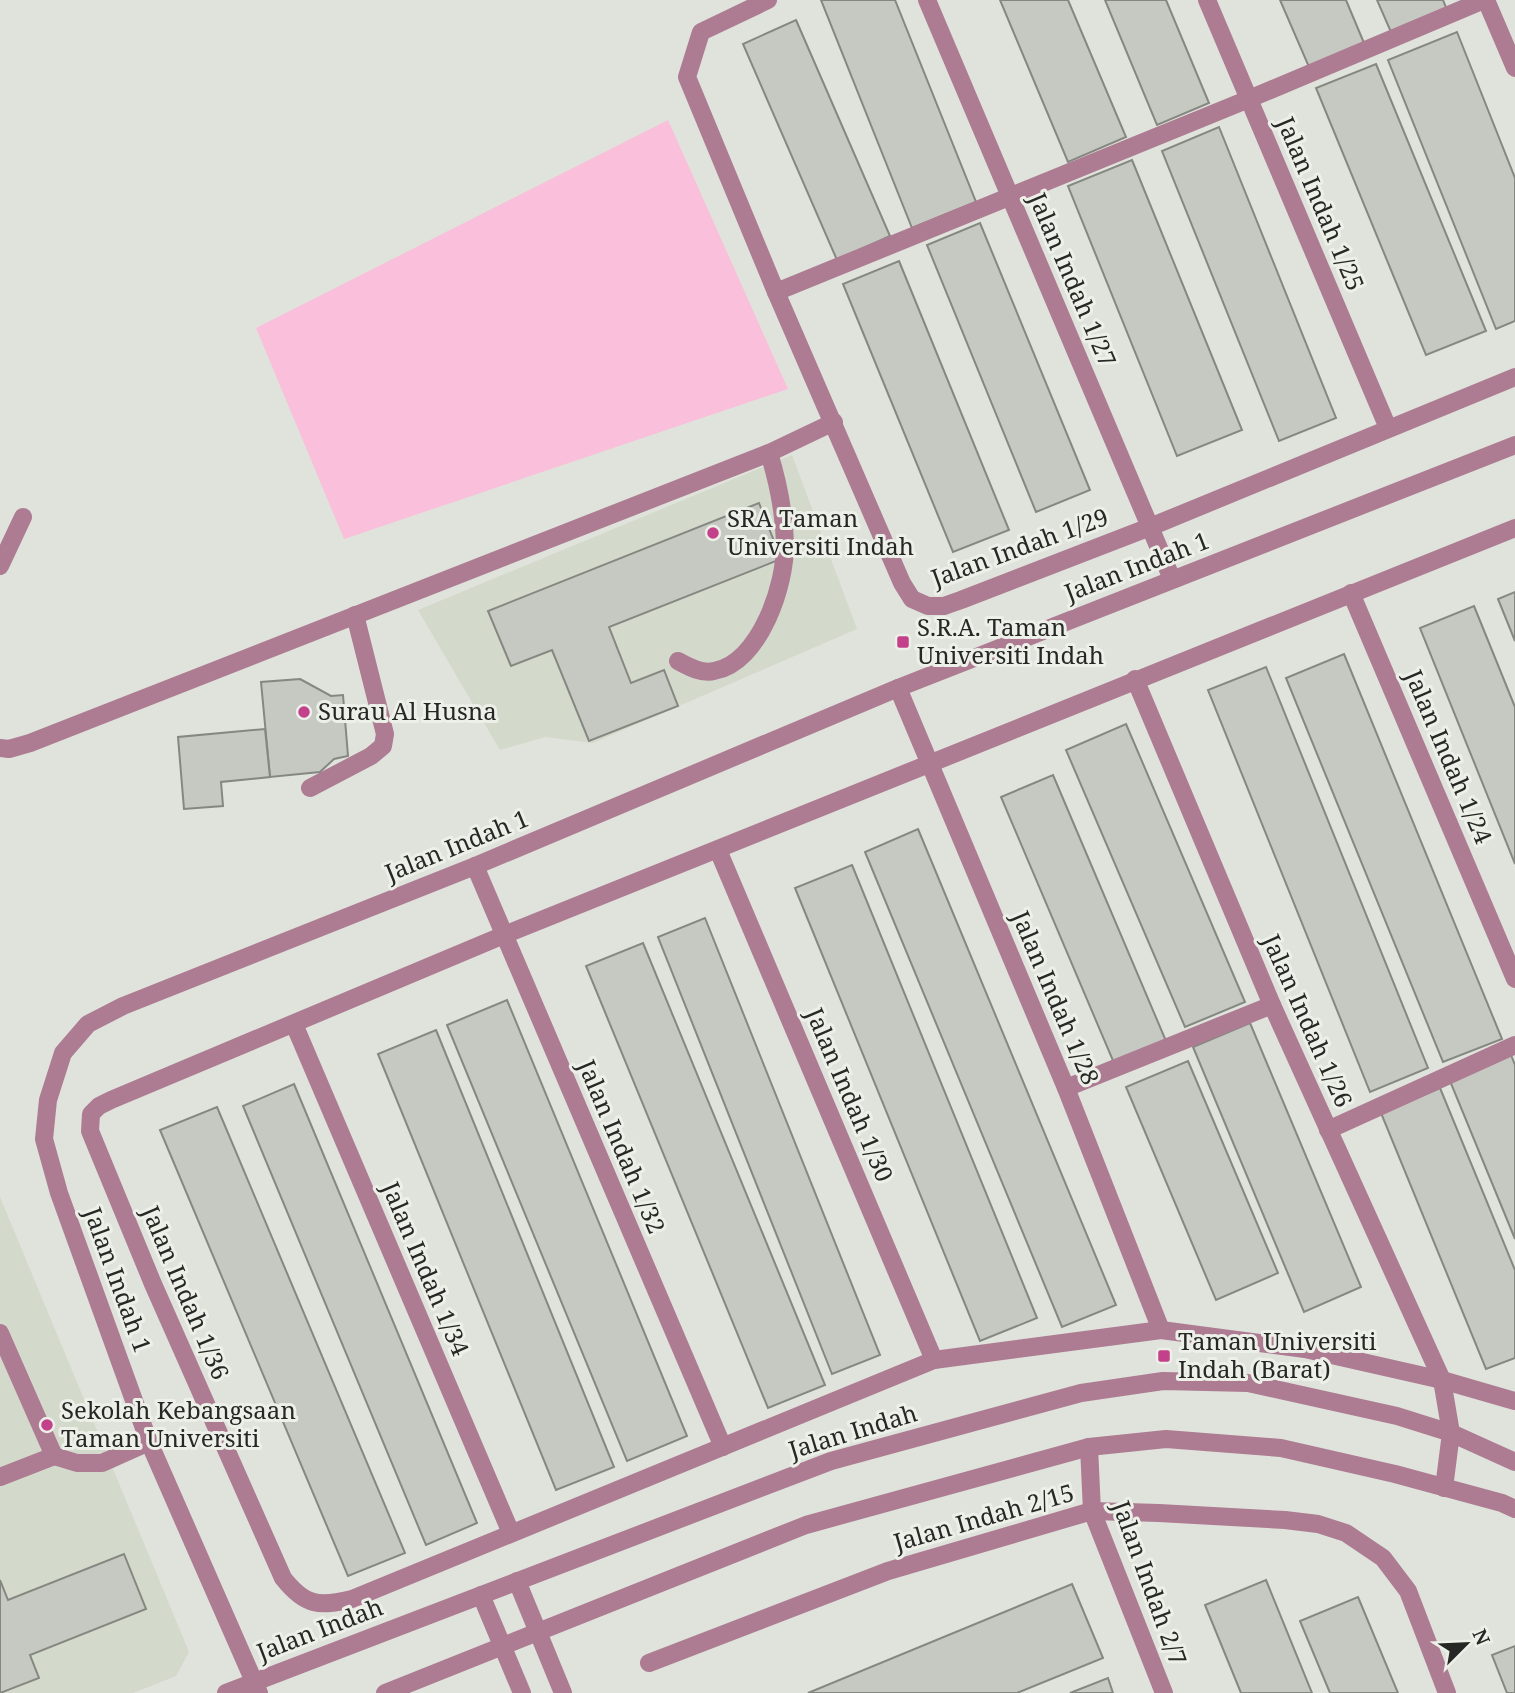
<svg xmlns="http://www.w3.org/2000/svg" width="1515" height="1693" font-family="'Noto Serif',serif">
<rect width="100%" height="100%" fill="#dfe3db"/>
<!-- built -->
<g fill="#d3d9cb">
<path d="M792 455 857 629 593 743 545 737 500 750 418 610Z"/>
<path d="M0 1197 189 1652 176 1676 133 1693H0Z"/>
</g>
<!-- green -->
<path fill="#fabfda" d="M668 120 788 389 344 539 256 328Z"/>
<!-- building -->
<g fill="#c6c9c1" stroke="#858881" stroke-width="2">
<path d="M821 0H895L976 202 912 228Z"/>
<path d="M1000 0H1068L1126 137 1068 162Z"/>
<path d="M1105 0H1166L1209 103 1157 125Z"/>
<path d="M1280 0H1346L1364 43 1309 67Z"/>
<path d="M1377 0H1443L1447 10 1391 32Z"/>
<path d="M796 20 890 236 837 260 743 44Z"/>
<path d="M1457 32 1515 178V321L1496 329 1388 60Z"/>
<path d="M1376 64 1486 331 1426 355 1316 88Z"/>
<path d="M1219 127 1336 418 1279 441 1162 151Z"/>
<path d="M1132 160 1242 430 1177 456 1068 186Z"/>
<path d="M980 223 1090 490 1036 512 927 245Z"/>
<path d="M899 261 1009 530 953 552 843 284Z"/>
<path d="M759 503 781 559 609 627 631 683 664 670 678 706 589 741 552 650 511 666 488 611Z"/>
<path d="M1515 592V641L1498 599Z"/>
<path d="M1474 606 1515 707V864L1420 628Z"/>
<path d="M1344 654 1502 1039 1443 1062 1286 678Z"/>
<path d="M1266 667 1428 1068 1370 1092 1208 690Z"/>
<path d="M300 679 331 696 343 695 348 756 334 759 320 772 270 777 261 682Z"/>
<path d="M1126 724 1245 1002 1185 1027 1066 750Z"/>
<path d="M265 729 270 777 221 782 223 806 184 809 178 737Z"/>
<path d="M1053 775 1166 1041 1114 1063 1001 797Z"/>
<path d="M918 829 1116 1305 1062 1327 865 852Z"/>
<path d="M852 865 1037 1318 980 1341 795 888Z"/>
<path d="M705 918 880 1355 832 1374 658 937Z"/>
<path d="M643 943 825 1385 768 1408 586 966Z"/>
<path d="M507 1000 687 1436 627 1461 447 1025Z"/>
<path d="M1250 1023 1361 1287 1304 1312 1193 1047Z"/>
<path d="M436 1030 614 1467 556 1490 378 1054Z"/>
<path d="M1511 1055 1515 1065V1239L1450 1081Z"/>
<path d="M1188 1061 1278 1273 1216 1300 1126 1087Z"/>
<path d="M294 1084 477 1523 426 1545 243 1106Z"/>
<path d="M1440 1088 1515 1270V1358L1486 1369 1381 1113Z"/>
<path d="M217 1107 405 1553 348 1576 160 1130Z"/>
<path d="M124 1554 146 1609 30 1655 39 1678 0 1693V1580L8 1600Z"/>
<path d="M1266 1580 1312 1693H1241L1205 1605Z"/>
<path d="M1072 1584 1103 1658 1017 1693H808Z"/>
<path d="M1358 1597 1398 1693H1330L1300 1621Z"/>
<path d="M1515 1646V1693H1507L1492 1655Z"/>
<path d="M1108 1678 1113 1693H1070Z"/>
</g>
<g fill="none" stroke-linecap="round" stroke-linejoin="round">
<!-- minor -->
<g stroke="#ad7b92" stroke-width="18">
<path d="M768 0 701 32 687 77 776 292 902 583 912 599 928 606H944L961 600 1150 527 1515 377"/>
<path d="M927 0 1172 579"/>
<path d="M1207 0 1388 428"/>
<path d="M1486 0 1515 68"/>
<path d="M776 292 1249 99 1484 0"/>
<path d="M1515 528 504 935 111 1100 99 1106 91 1114 90 1131 153 1284 283 1578C305 1606 319 1607 352 1599L934 1360 1161 1330 1305 1349 1442 1380 1515 1401"/>
<path d="M0 566 23 517"/>
<path d="M1351 593 1515 979"/>
<path d="M678 661C689 667 702 674 714 671 760 663 786 584 785 543 784 512 778 482 769 453"/>
<path d="M1135 679 1272 1005 1442 1380 1451 1433 1444 1488"/>
<path d="M898 688 1066 1088 1161 1330"/>
<path d="M0 748 9 749 30 743 769 453 834 422"/>
<path d="M310 788 371 756 383 746 385 734 355 615"/>
<path d="M718 850 934 1360"/>
<path d="M475 866 723 1447"/>
<path d="M294 1024 511 1533"/>
<path d="M1066 1088 1272 1005"/>
<path d="M1328 1130 1515 1045"/>
<path d="M0 1333 54 1456"/>
<path d="M1089 1447 1092 1511 1164 1693"/>
<path d="M0 1477 54 1456 77 1463H102L149 1442"/>
<path d="M517 1581 563 1693"/>
<path d="M481 1595 522 1693"/>
<path d="M649 1663 888 1571 1092 1511 1159 1513 1285 1520 1318 1524 1346 1533 1383 1558 1408 1591 1447 1693"/>
<path d="M226 1693 831 1461 1081 1393 1163 1381 1248 1383 1397 1416 1451 1433 1515 1462"/>
<path d="M259 1693 149 1442 59 1193 44 1139 48 1100 63 1053 88 1024 123 1006 475 866 898 688 1515 445"/>
<path d="M385 1693 806 1525 1089 1447 1166 1439 1281 1448 1395 1474 1502 1503 1515 1509"/>
</g>
</g>
<!-- markers -->
<g fill="#c3418a" stroke="#edf0e8" stroke-width="2.5">
<circle cx="713" cy="533" r="7"/>
<rect x="896" y="635" width="14" height="14" rx="3.5"/>
<circle cx="304" cy="712" r="7"/>
<rect x="1157" y="1349" width="14" height="14" rx="3.5"/>
<circle cx="47" cy="1425" r="7"/>
</g>
<g text-anchor="middle" stroke-width="6" stroke-linejoin="round" paint-order="stroke">
<!-- street labels -->
<g font-size="24" fill="#272825" stroke="#edf0e8">
<text transform="translate(1320 204) rotate(67)" y="8">Jalan Indah 1/25</text>
<text transform="translate(1072 280) rotate(67)" y="8">Jalan Indah 1/27</text>
<text transform="translate(1020 548) rotate(-20)" y="8">Jalan Indah 1/29</text>
<text transform="translate(1137 567) rotate(-21)" y="8">Jalan Indah 1</text>
<text transform="translate(1448 757) rotate(67)" y="8">Jalan Indah 1/24</text>
<text transform="translate(457 846) rotate(-22)" y="8">Jalan Indah 1</text>
<text transform="translate(1055 998) rotate(67)" y="8">Jalan Indah 1/28</text>
<text transform="translate(1307 1021) rotate(66)" y="8">Jalan Indah 1/26</text>
<text transform="translate(849 1095) rotate(67)" y="8">Jalan Indah 1/30</text>
<text transform="translate(621 1147) rotate(67)" y="8">Jalan Indah 1/32</text>
<text transform="translate(425 1269) rotate(67)" y="8">Jalan Indah 1/34</text>
<text transform="translate(117 1280) rotate(70)" y="8">Jalan Indah 1</text>
<text transform="translate(185 1293) rotate(67)" y="8">Jalan Indah 1/36</text>
<text transform="translate(853 1432) rotate(-17)" y="8">Jalan Indah</text>
<text transform="translate(984 1518) rotate(-16)" y="8">Jalan Indah 2/15</text>
<text transform="translate(1149 1583) rotate(70)" y="8">Jalan Indah 2/7</text>
<text transform="translate(320 1630) rotate(-21)" y="8">Jalan Indah</text>
</g>
<!-- poi labels -->
<g font-size="24" fill="#272825" stroke="#edf0e8" text-anchor="start">
<text x="727" y="527">SRA Taman<tspan x="727" dy="28">Universiti Indah</tspan></text>
<text x="917" y="636">S.R.A. Taman<tspan x="917" dy="28">Universiti Indah</tspan></text>
<text x="318" y="720">Surau Al Husna</text>
<text x="1178" y="1350">Taman Universiti<tspan x="1178" dy="28">Indah (Barat)</tspan></text>
<text x="61" y="1419">Sekolah Kebangsaan<tspan x="61" dy="28">Taman Universiti</tspan></text>
</g>
</g>
<!-- north arrow -->
<g transform="translate(1466 1644) rotate(66)" stroke="#edf0e8" stroke-width="5" paint-order="stroke">
<path d="M0-5L12 26L0 18L-12 26Z" fill="#272825"/>
<text y="-10" font-size="19" font-weight="bold" text-anchor="middle" fill="#272825">N</text>
</g>
</svg>
